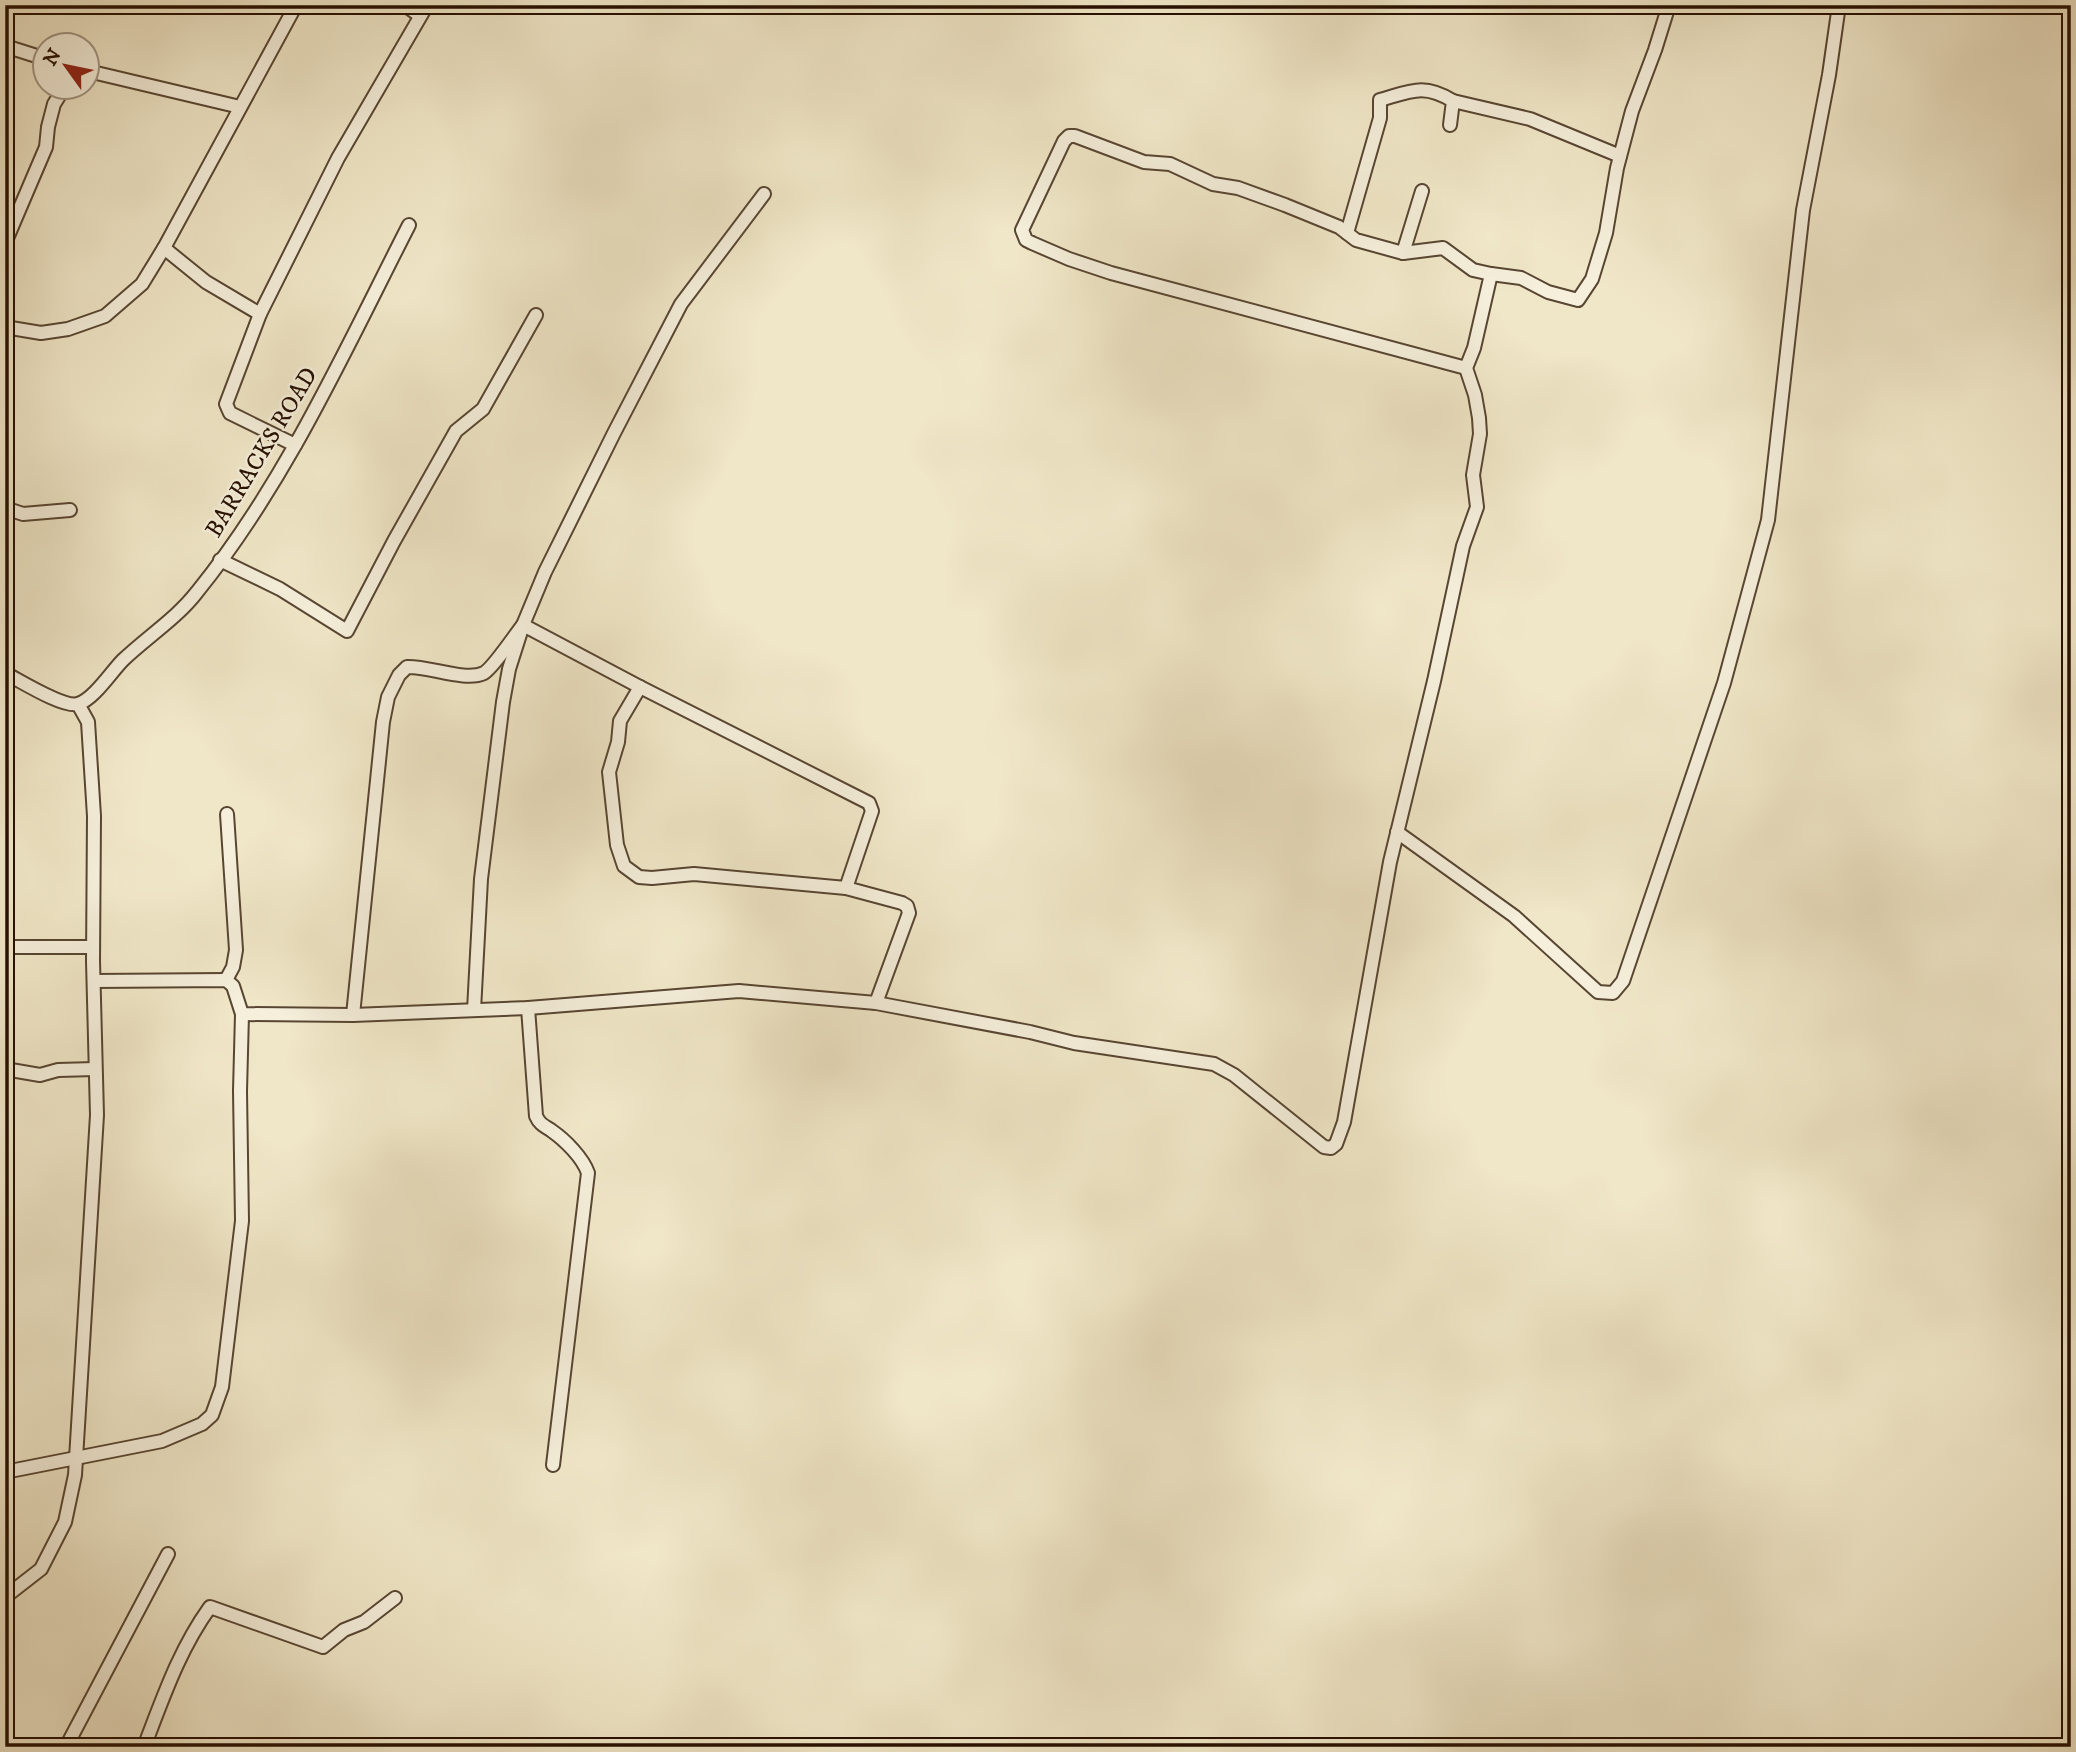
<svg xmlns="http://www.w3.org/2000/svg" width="2076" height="1752" font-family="'IM FELL DW Pica',serif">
<rect width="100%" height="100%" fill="#f0e7c8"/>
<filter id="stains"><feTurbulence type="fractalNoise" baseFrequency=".00286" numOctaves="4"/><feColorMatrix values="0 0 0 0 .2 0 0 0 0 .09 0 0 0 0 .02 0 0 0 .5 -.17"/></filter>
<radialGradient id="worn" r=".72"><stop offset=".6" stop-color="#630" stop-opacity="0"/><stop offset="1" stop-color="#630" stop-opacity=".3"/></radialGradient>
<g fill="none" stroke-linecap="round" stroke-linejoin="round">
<defs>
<g id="street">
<path d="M405 5 420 16"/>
<path d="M5 46 46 59"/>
<path d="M88 71 240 107"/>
<path d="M1453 101 1530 119 1620 156"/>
<path d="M1347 233 1380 118V100C1411 91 1424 83 1453 101L1450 125"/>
<path d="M5 243 46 147 48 127 54 104 64 88"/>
<path d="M164 248 206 282 260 314"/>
<path d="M1403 253 1422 191"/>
<path d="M1491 274 1521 278 1548 292 1578 300 1592 279 1606 233 1617 168 1632 111 1655 50 1669 5"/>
<path d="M5 327 41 333 68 329 105 316 142 284 164 248 296 5"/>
<path d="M295 445 230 413 226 404 260 314 338 158 427 5"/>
<path d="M5 508 23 514 70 510"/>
<path d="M220 560 280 589 347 631 394 541 456 431 483 409 536 315"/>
<path d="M5 673C19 680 63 708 78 704 94 699 111 672 123 660 147 637 177 618 197 592 286 482 345 350 409 225"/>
<path d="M640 687 620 721 618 742 609 772 617 845 624 866 639 877 652 878 694 874 846 888 902 903 907 906 909 913 876 1003"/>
<path d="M1397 832 1514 916 1598 992 1613 993 1623 981 1724 683 1768 520 1803 210 1829 75 1839 5"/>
<path d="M5 947H93"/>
<path d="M226 980 233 967 236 950 227 814"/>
<path d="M94 981 226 980 233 986 242 1014 353 1015 528 1008 739 991 876 1003 1030 1032 1074 1043 1214 1064 1234 1075 1324 1147 1331 1148 1336 1144 1344 1122 1390 862 1434 681 1463 546 1477 507 1473 475 1480 434 1479 418 1475 395 1466 368 1474 348 1491 274 1473 270 1443 248 1403 253 1356 240 1339 227 1285 205 1238 188 1213 184 1170 164 1144 162 1075 136H1069L1064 141 1022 230 1026 240 1032 243 1069 259 1111 273 1466 368"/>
<path d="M528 1008 536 1116C540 1125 545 1126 552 1131 565 1140 583 1158 588 1173L553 1465"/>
<path d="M474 1010 481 879 503 702 509 669 523 625 545 572 614 433 681 304 764 194"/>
<path d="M353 1015 383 722 388 697 399 675 407 667C429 666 465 682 484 673 493 668 515 635 523 625L640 687 869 803 872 811 846 888"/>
<path d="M5 1069 40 1075 58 1070 95 1069"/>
<path d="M5 1472 162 1441 202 1424 212 1415 222 1387 242 1221 240 1091 242 1014"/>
<path d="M5 1597 41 1569 65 1522 75 1475 97 1115 93 961 94 816 88 722 78 704"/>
<path d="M66 1747 168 1554"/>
<path d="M144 1747C163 1698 179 1650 210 1607L323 1647 344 1630 364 1622 395 1598"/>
</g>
</defs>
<!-- street casing -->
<use href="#street" stroke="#584632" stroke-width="16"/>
<!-- street -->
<use href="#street" stroke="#f5efdb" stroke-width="12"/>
</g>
<g text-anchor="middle" stroke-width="5" stroke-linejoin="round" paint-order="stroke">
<!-- street labels -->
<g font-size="24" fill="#261000" stroke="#f5efdb">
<text transform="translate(261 452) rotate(-59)" y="8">BARRACKS ROAD</text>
</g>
</g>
<!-- margin -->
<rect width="2076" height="1752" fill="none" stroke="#f0e7c8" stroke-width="28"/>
<rect x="7" y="7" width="2062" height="1738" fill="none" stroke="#261000" stroke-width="3.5"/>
<rect x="14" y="14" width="2048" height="1724" fill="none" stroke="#261000" stroke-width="2"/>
<!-- north arrow -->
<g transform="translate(66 66) rotate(303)"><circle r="33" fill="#f5efdb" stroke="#a29683" stroke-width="2"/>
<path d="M0-5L12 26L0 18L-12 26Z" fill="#8f2418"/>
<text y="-10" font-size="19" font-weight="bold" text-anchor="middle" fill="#261000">N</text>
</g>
<rect width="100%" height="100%" filter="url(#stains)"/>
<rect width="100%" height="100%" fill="url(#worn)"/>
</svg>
